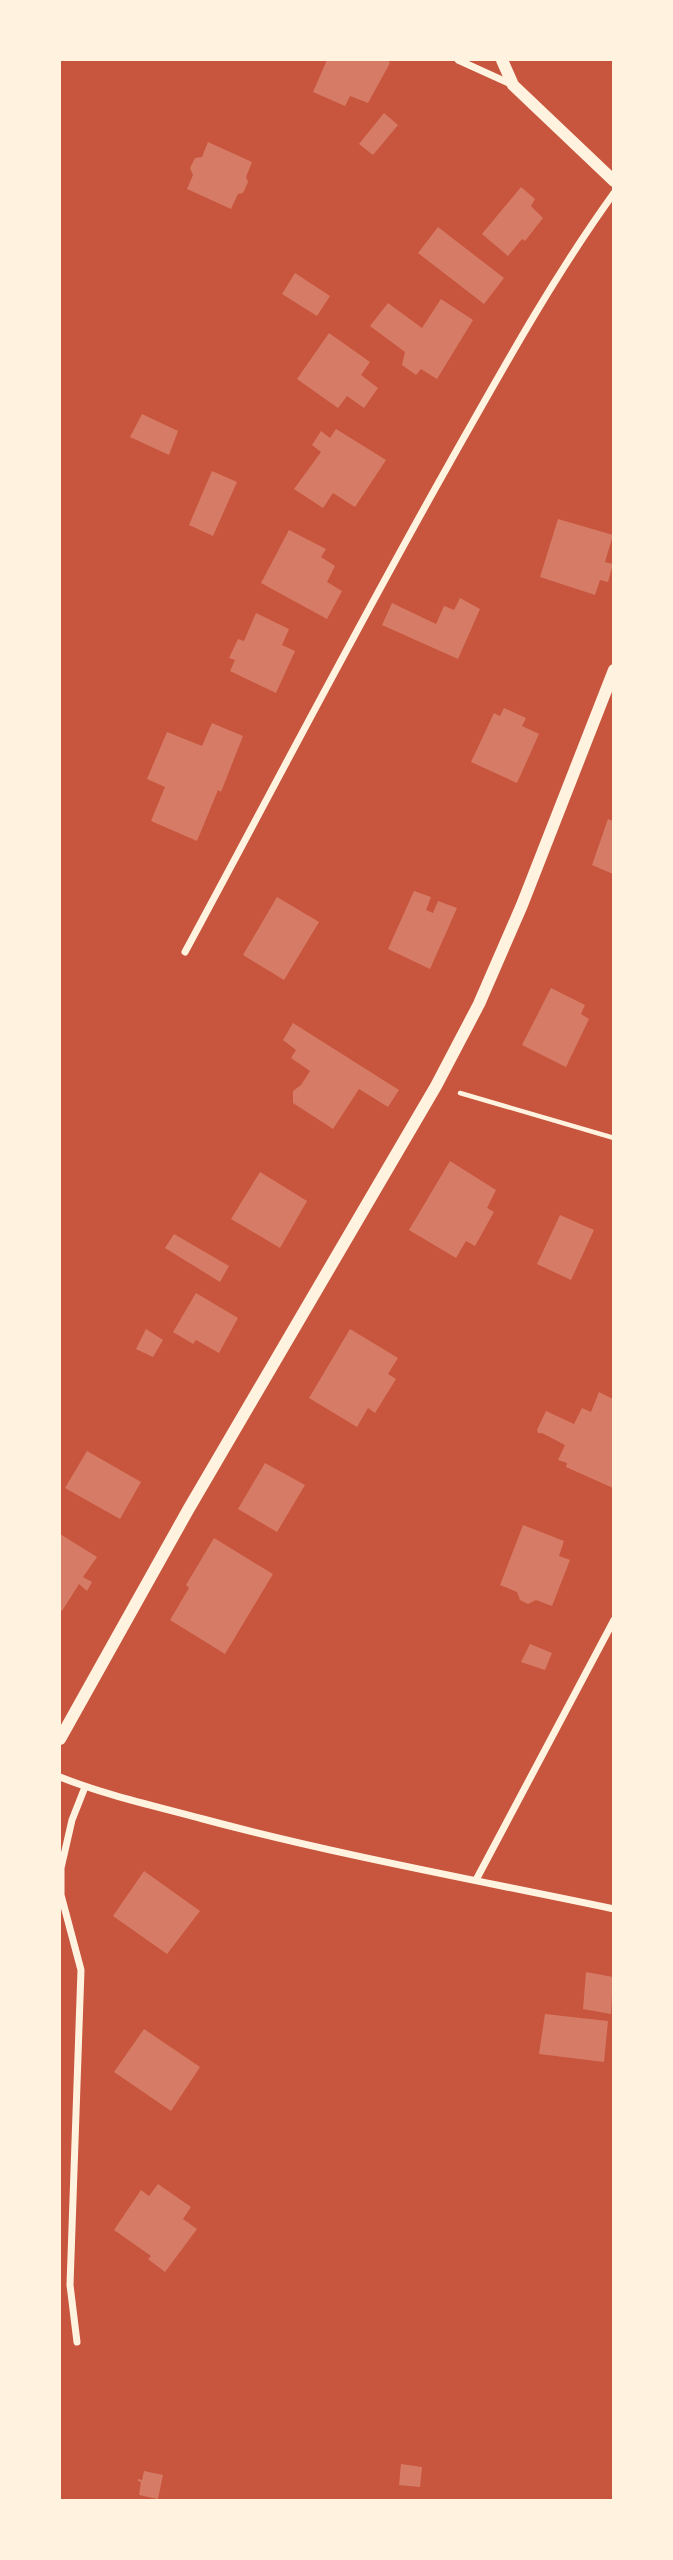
<svg xmlns="http://www.w3.org/2000/svg" width="673" height="2560" font-family="'Titillium Web',sans-serif">
<rect width="100%" height="100%" fill="#c8553d"/>
<!-- building -->
<g fill="#d67c66">
<path d="M327 60H388L390 63 368 103 350 96 345 106 313 92Z"/>
<path d="M384 113 398 125 373 155 359 144Z"/>
<path d="M208 142 252 162 246 177 248 182 243 193 238 194 231 209 187 189 193 175 190 168 195 158 202 157Z"/>
<path d="M521 187 535 199 531 206 543 218 525 241 522 239 508 256 482 234Z"/>
<path d="M438 227 504 278 484 304 418 253Z"/>
<path d="M295 273 330 296 317 316 282 294Z"/>
<path d="M441 299 473 320 437 379 421 369 416 375 402 365 405 352 370 326 388 303 422 328Z"/>
<path d="M329 333 370 362 361 375 378 388 364 408 347 396 338 408 297 379Z"/>
<path d="M142 414 178 431 169 455 130 437Z"/>
<path d="M336 429 386 460 355 507 333 493 323 508 294 489 321 452 312 445 321 431 330 438Z"/>
<path d="M212 471 237 482 213 536 189 525Z"/>
<path d="M558 519 613 535 605 562 613 564 608 582 600 580 595 595 540 577Z"/>
<path d="M289 530 326 549 321 557 335 566 327 582 342 591 327 619 261 583Z"/>
<path d="M460 598 480 609 458 659 382 625 392 603 436 624 444 606 454 610Z"/>
<path d="M256 613 289 629 282 645 295 651 276 693 230 671 235 660 229 658 238 639 244 641Z"/>
<path d="M504 708 526 718 522 726 539 734 517 783 471 762 494 713 500 716Z"/>
<path d="M212 723 243 736 221 792 218 790 197 841 151 821 165 787 147 779 167 732 202 746Z"/>
<path d="M608 819 613 821V874L592 865Z"/>
<path d="M414 891 431 897 426 910 433 913 438 901 457 908 430 969 388 949Z"/>
<path d="M277 897 319 922 284 980 243 955Z"/>
<path d="M551 988 585 1005 581 1014 589 1019 566 1067 522 1045Z"/>
<path d="M293 1023 399 1090 388 1107 359 1089 333 1129 293 1103V1091L301 1085 310 1071 291 1058 296 1050 283 1040Z"/>
<path d="M450 1161 496 1190 487 1208 494 1212 475 1246 466 1241 456 1258 409 1230Z"/>
<path d="M260 1172 307 1201 280 1248 231 1219Z"/>
<path d="M560 1215 594 1230 571 1280 537 1264Z"/>
<path d="M174 1234 229 1266 220 1282 165 1248Z"/>
<path d="M196 1293 238 1318 219 1353 196 1340 193 1344 173 1332Z"/>
<path d="M146 1329 163 1340 153 1357 136 1349Z"/>
<path d="M350 1329 398 1358 388 1374 396 1379 375 1413 368 1408 357 1427 309 1398Z"/>
<path d="M599 1392 613 1399V1488L566 1467 567 1463 558 1460 565 1445 542 1433H538L537 1430 546 1411 574 1424 582 1408 591 1412Z"/>
<path d="M87 1451 141 1482 120 1519 65 1488Z"/>
<path d="M265 1463 305 1485 277 1532 238 1509Z"/>
<path d="M523 1525 564 1541 559 1556 570 1560 552 1606 536 1600 528 1604 520 1600 517 1592 500 1585Z"/>
<path d="M60 1534 97 1557 83 1577 92 1582 87 1591 79 1584 62 1611 60 1610Z"/>
<path d="M214 1538 273 1574 225 1654 170 1620 189 1588 186 1585Z"/>
<path d="M530 1644 552 1653 545 1670 521 1662Z"/>
<path d="M144 1871 200 1911 167 1954 113 1916Z"/>
<path d="M586 1972 613 1977 611 2014 583 2009Z"/>
<path d="M545 2014 608 2021 604 2062 539 2054Z"/>
<path d="M144 2029 200 2067 171 2111 114 2072Z"/>
<path d="M158 2184 191 2207 183 2219 197 2229 165 2272 148 2259 151 2256 114 2230 141 2190 149 2196Z"/>
<path d="M401 2464 422 2467 420 2487 399 2485Z"/>
<path d="M144 2471 163 2475 158 2499 139 2495 141 2482 138 2481V2479L142 2480Z"/>
</g>
<g fill="none" stroke-linecap="round" stroke-linejoin="round">
<!-- path -->
<path stroke="#fff3e0" stroke-width="4.5" d="M460 1093 614 1138"/>
<!-- minor -->
<g stroke="#fff3e0" stroke-width="7">
<path d="M458 60 511 84"/>
<path d="M185 952C273 789 358 625 449 464 501 372 552 279 614 193"/>
<path d="M60 1777C105 1795 155 1806 203 1819 338 1855 476 1880 614 1909"/>
<path d="M476 1880 614 1620"/>
<path d="M77 2342 70 2285 81 1970 61 1895V1868L72 1820 85 1787"/>
</g>
<!-- tertiary -->
<g stroke="#fff3e0" stroke-width="12">
<path d="M502 60 513 85 614 181"/>
<path d="M60 1739 188 1510 436 1086 479 1004 522 905 614 670"/>
</g>
</g>
<!-- border -->
<rect width="673" height="2560" fill="none" stroke="#fff3e0" stroke-width="122"/>
</svg>
